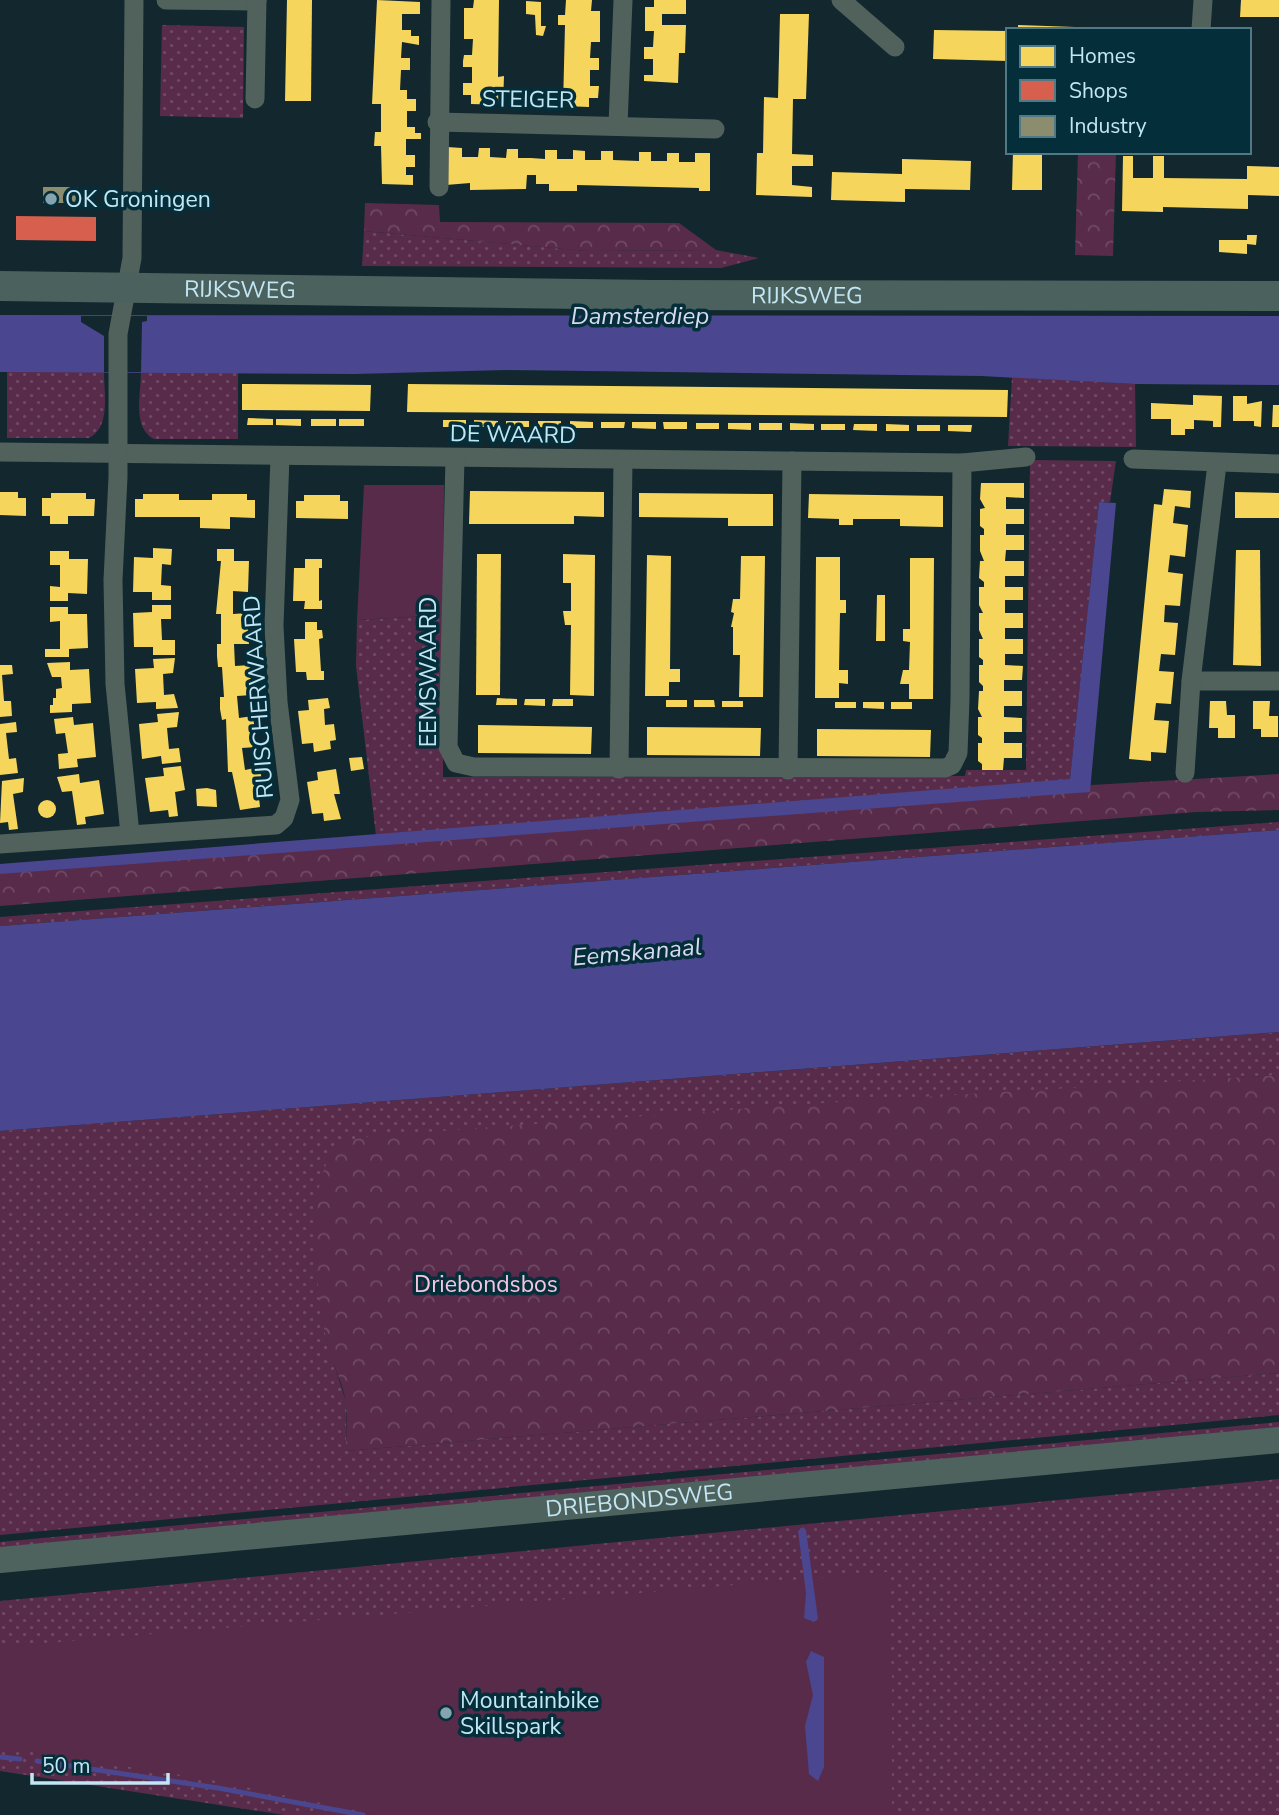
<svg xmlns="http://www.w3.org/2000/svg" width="1279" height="1815" font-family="'Nunito Sans',sans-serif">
<defs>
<pattern id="grass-dots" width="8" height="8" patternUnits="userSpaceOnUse" patternTransform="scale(1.75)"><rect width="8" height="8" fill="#592b4a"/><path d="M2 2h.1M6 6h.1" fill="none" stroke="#6f4a65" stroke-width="1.8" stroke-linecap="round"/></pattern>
<pattern id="forest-crowns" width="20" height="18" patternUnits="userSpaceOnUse" patternTransform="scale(1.75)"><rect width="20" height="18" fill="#592b4a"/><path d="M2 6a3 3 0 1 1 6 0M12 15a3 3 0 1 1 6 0" fill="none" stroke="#6f4a65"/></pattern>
</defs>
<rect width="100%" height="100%" fill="#12282e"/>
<!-- grass -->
<g fill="url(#grass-dots)">
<path d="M162 25 244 27 243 118 160 116Z"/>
<path d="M364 231 587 251 716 250 759 258 721 268 362 266Z"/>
<path d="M7 372H104C104 394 111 427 89 438H7Z"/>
<path d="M141 372 238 373V439H154C132 428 141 394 141 372Z"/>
<path d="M1012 377 1135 384 1136 447 1008 446Z"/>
<path d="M1030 460 1116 461 1110 502 1099 503 1069 790 377 844 356 666 357 620 443 615V777L965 776 966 770H1026Z"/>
<path d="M1279 822V830L0 926V917Z"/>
<path d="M1279 1032V1075L1109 1087 318 1284 327 1343 346 1401V1451L1279 1373V1415L0 1535V1131Z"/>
<path d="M1279 1422V1430L0 1552V1542Z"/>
<path d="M1279 1479V1815H284L0 1771V1601Z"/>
</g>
<!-- forest -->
<g fill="url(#forest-crowns)">
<path d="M1078 152H1116L1113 256 1075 255Z"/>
<path d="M365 203 439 205 440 222 679 223 716 250 587 251 364 231Z"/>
<path d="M1279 774V810L1196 812 0 906V872L1081 789 1092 785Z"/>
<path d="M1279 1075V1373L346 1451C346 1436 347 1419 346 1403 344 1386 333 1365 328 1347 318 1305 298 1169 344 1143 352 1139 362 1138 370 1136L823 1103Z"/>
</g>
<!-- green -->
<g fill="#592b4a">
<path d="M364 485H444L443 615 357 620Z"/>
<path d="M887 1572 892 1679V1815H378L207 1779 0 1747V1647Z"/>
</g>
<!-- water -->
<g fill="#4a4690">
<path d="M0 315 1279 316V385L1135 384 981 376 506 370 355 374 0 372Z"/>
<path d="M1099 502 1116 503 1090 792 0 874V864L1070 779Z"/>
<path d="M1279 830V1032L0 1131V926Z"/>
<path d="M803 1527 806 1530 818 1619 814 1622 804 1618 806 1593 798 1531Z"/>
<path d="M811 1651 824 1657V1767L818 1781 809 1774 805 1726 813 1695 806 1662Z"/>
</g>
<!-- pier -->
<path fill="#12282e" d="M81 316H147V321L142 322 141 372H104V336L81 322Z"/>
<!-- homes -->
<g fill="#f6d55c">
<path d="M287 0H312L311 101H285Z"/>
<path d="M377 0 420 2V14H402V30H411V36H419V45L402 42 401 58H410V70H401L400 90H407V99H416V111H407V127H415V133H421V139H406V155H415V167H406V175H413V185L382 184 381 146H374L375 132H381V104H372Z"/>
<path d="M474 0H499L498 77 504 76 503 105 471 104V95H463V83H472V67H463V61L464 55H472L473 39H464V8H473Z"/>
<path d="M566 0H592L591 11H600V42H591L590 58H599V70H590V86H599L598 98H589V107L563 106 565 25H558V15H565Z"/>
<path d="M654 0H686V14H662V25H686L685 53H679L678 83 644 81V75H653V59H644V47H653L654 31H645V7H654Z"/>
<path d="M1241 0H1279V17H1240Z"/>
<path d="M526 1 541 2V26H546L543 36 536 35 535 15 526 14Z"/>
<path d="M780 14H809L806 99H793L792 154 813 155V166H792V185L812 187V197L756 195 757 153H763L764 97 778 98Z"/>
<path d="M1018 25 1075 27V30H1018Z"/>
<path d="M934 30 1008 31V61L933 59Z"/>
<path d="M447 147 462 148V157H478L479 148H490V157L506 158 507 149H518V158H531L545 159V150H557V159H573V150L585 151V160H601V151H613V160L639 161V152H651V161H667V153H679V162H695V153H710V191H699V188L577 185V191H549V184H536V175H527L526 189 470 190V183L446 185Z"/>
<path d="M1013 152H1042V190H1012Z"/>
<path d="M1123 156H1133V178H1153V156H1164V178L1247 179V166L1279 167V196L1248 195V209L1163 207V212L1122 211Z"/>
<path d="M902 159 971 161 970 190 905 189V202L831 200 832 172 902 174Z"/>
<path d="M1247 235H1257L1256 245 1247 244V254L1219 252V240H1247Z"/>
<path d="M242 384 371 385 370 411 242 410Z"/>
<path d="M408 384 1008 390 1007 417 407 412Z"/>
<path d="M1193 395 1222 396 1221 427H1213V421L1194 420V429H1185V435H1171V419H1151V403L1193 405Z"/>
<path d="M1233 396H1247V404L1262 401 1261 427 1254 426V421H1233Z"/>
<path d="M1273 405H1279V427H1272Z"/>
<path d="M248 418 273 419V425H247Z"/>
<path d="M276 419H301V426L276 425Z"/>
<rect x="311" y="419" width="25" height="7"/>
<rect x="339" y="419" width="25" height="7"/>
<rect x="443" y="420" width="23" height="7"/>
<path d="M474 420 498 421V427H474Z"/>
<rect x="506" y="421" width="23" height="6"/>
<path d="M538 421H561V428L538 427Z"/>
<path d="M570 421 593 422V428H570Z"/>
<path d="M601 422H625L624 428H601Z"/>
<path d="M632 422H656V429L632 428Z"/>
<path d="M663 422H687V429H664Z"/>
<rect x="696" y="423" width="23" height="6"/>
<path d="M728 423H751V430L728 429Z"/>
<rect x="759" y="423" width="23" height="7"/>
<path d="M790 423 814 424V430H790Z"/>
<rect x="821" y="424" width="24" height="6"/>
<path d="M854 424H877V431L853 430Z"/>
<path d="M886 424 909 425V431H886Z"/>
<rect x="917" y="425" width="23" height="6"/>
<path d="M948 425H972L971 432 948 431Z"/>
<path d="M981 483H1024V498L1006 497V509H1024V524H1006V535H1024V550H1006L1005 561H1024V576H1005V587H1023V600H1005V613H1023V628H1005V639H1023V654H1005V665L1023 666 1022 680H1004V691H1022V706H1004V717L1022 718V732H1004V743H1022V758H1004L1003 770H982V764L978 761V743H982V738L978 735V717H982L978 709 979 691H983V686L979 682V665H983V660L979 657V639H983L979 630V613H983L979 605V587H984V582L979 578 980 561H984L980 551V535H984V529L980 526V509L985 508 980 499Z"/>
<path d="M1164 489 1191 491 1190 508 1175 506 1173 523 1188 525 1185 557 1170 555 1168 572 1183 574 1180 606 1165 605 1164 622 1178 623 1175 655 1161 654 1159 671 1174 672 1171 704 1156 703 1155 711 1154 720 1169 721 1166 753 1151 752V761L1129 759 1154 504 1162 505Z"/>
<path d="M470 491 604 492V517L574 516V524H469Z"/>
<path d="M0 492H18V498H26V516L0 515Z"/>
<path d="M1235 492 1279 493V518H1235Z"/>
<path d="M51 493H86V499H95L94 516H68V524H50V516H42V498H51Z"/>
<path d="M639 493 773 494V526H728V518L639 517Z"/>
<path d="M143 494H179V500H212V494H247V500H255V518L230 517V529L200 528V517H135V499H143Z"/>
<path d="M809 494 943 496V527L900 526V519H853V525H839V519L808 518Z"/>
<path d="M304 495H340V501H348V519L296 518V501H304Z"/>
<path d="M153 548 172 549 171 565 162 564 161 585 171 586V600H152V592H133L134 557 153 558Z"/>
<path d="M217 549H234V561H249L248 592 233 591V614L248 613V628L249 644H234L235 666 250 665 252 695 237 696 239 718 253 716 257 747 242 748 245 770 260 767 264 798H259L260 807 240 810 232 772H228L226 719 222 720 220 709V697H224L222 667H218L217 656V644H221V614H216L221 561H217Z"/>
<path d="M1236 550H1260L1261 666 1233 665Z"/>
<path d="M50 551H69V559H88L87 594 68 593V601H50V586L60 587V565H50Z"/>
<path d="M477 554H501L500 695H476Z"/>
<path d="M563 554 595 555 594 696 570 695 571 625H565L563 611H571V583H563Z"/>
<path d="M647 555 671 556 670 669H680V682H669V696H645Z"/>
<path d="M741 556H765L763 697H739L740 655H733V627H731L734 613 731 612 733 599H740Z"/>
<path d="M816 557H840V600H846V613H840L839 670H848V684L839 683V698H815Z"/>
<path d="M910 558H934L933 699H909V684H900L903 670H909L910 642 903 641V629H910Z"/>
<path d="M305 559H322V568H319V601L322 600V609H304L305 601H293L294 568H305Z"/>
<path d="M877 595H885V641H876Z"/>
<path d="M152 605H171V619H161L162 640H175V655H153V647H134L133 613 152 612Z"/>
<path d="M50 607H68V614H87L88 648 69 649V657H45V649H60V621L50 622Z"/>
<path d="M305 622H317V630H322L323 638 319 639 321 671H324V680H307L306 672H296L294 639H305Z"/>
<path d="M175 658 173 673 163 674 164 695 174 694 178 708 156 709V702L137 703 135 669 154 668 153 659Z"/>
<path d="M70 662V670L89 669 91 703 72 704V712L50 713V705H53V698H56V689L62 688 61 677H52L47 663Z"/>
<path d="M0 665H12L13 674 2 675 4 701H11L12 716 0 717Z"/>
<path d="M328 698 330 708 324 709 325 725 334 724 336 740 330 741 331 749 314 752 313 743 302 744 298 711 309 710 308 700Z"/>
<path d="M497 698 517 699V705H496Z"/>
<path d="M525 699H545V706L524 705Z"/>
<path d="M553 699H573V706H552Z"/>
<rect x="666" y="700" width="21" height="7"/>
<path d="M694 700H714L715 707H694Z"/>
<rect x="722" y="701" width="21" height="6"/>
<path d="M1210 701H1226L1227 715H1235V738H1218V728H1209Z"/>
<path d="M1253 701H1270L1269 716H1278V737H1261V729H1253Z"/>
<rect x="835" y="702" width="21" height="6"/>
<path d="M863 702H884V709L863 708Z"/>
<rect x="891" y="702" width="21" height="7"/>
<path d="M179 712 177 727 167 728 169 749 179 748 181 762 162 764 161 756 142 759 139 724 158 722 157 714Z"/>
<path d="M73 717 74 725 93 723 96 757 77 759 78 767 59 769 58 754 68 753 65 733 56 734 54 719Z"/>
<path d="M16 722 17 732 6 733 9 759 16 758 18 773 0 775V724Z"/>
<path d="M478 725 592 727 591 754 478 753Z"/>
<path d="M647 727 761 728 760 756 647 755Z"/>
<path d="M817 729 931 730 930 757 817 756Z"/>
<path d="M362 757 364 769 351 771 349 758Z"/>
<path d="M181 766 185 790 175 792 178 816 169 817 168 810 150 812 145 778 164 776 163 768Z"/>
<path d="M336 769 340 794H334L341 819 324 821 323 813 312 814 307 782 318 780 317 772Z"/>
<path d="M79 774 80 783 99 780 104 814 85 817 86 824 77 825 72 791 62 792 57 777Z"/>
<path d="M24 778 23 792 13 794 18 829 9 830 8 822 0 823 2 781Z"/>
<path d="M207 788 216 790 217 807 197 806 196 789Z"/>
<circle cx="47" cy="809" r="9"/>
</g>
<!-- shops -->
<path fill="#d6604d" d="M16 216 96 217V241L16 240Z"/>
<!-- industry -->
<rect fill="#8c8c6e" x="43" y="187" width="35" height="16"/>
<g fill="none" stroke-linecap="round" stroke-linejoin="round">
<!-- stream -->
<g stroke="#4a4690" stroke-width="5">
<path d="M0 1757 20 1759"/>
<path d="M37 1761 218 1788 363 1815"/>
</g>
<!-- street -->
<g stroke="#51615c" stroke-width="19">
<path d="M166 0 257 1"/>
<path d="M841 0 895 47"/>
<path d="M1201 30 1203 0"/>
<path d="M255 99 257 0"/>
<path d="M437 122 715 129"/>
<path d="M618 125 623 0"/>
<path d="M439 187 441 0"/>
<path d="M0 452 962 463 1026 457"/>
<path d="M455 458 448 747 456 763 474 767 945 768 952 765 958 753 960 700 962 463"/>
<path d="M1133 459 1279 464"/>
<path d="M1191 681H1279"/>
<path d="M619 769 623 460"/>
<path d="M788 770 792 461"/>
<path d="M1185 773 1191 681 1217 464"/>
<path d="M130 834 115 684 113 580 118 477V334L132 258 134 0"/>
<path d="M0 844 276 825 284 818 290 800 278 702 274 626 280 456"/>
</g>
<!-- secondary -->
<path stroke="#4f635e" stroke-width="26" id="s1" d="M0 1560 1279 1440"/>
<!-- primary -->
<path stroke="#4a615d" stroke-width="30" id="s2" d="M0 286 654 295 1279 296"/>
</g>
<!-- markers -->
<g fill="#85a4af" stroke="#052e3b" stroke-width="2.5">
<circle cx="51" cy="199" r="7"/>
<circle cx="446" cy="1713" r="7"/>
</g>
<g text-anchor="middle" stroke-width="7" stroke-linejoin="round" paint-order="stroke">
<!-- street labels -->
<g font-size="23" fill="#c3e6f4" stroke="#052e3b">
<text transform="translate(528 99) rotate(1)" y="8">STEIGER</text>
<text dy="8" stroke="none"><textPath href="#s2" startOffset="240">RIJKSWEG</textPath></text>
<text dy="8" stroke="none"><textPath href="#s2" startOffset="807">RIJKSWEG</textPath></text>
<text transform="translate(513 434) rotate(1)" y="8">DE WAARD</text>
<text transform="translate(428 672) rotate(-90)" y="8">EEMSWAARD</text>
<text transform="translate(258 697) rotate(-94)" y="8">RUISCHERWAARD</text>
<text dy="8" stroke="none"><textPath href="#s1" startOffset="642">DRIEBONDSWEG</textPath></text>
</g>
<!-- poi labels -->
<g font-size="23" fill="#c3e6f4" stroke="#052e3b" text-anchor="start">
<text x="65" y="207">OK Groningen</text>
<text x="460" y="1708">Mountainbike<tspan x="460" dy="26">Skillspark</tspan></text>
</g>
<!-- park labels -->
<g font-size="23" fill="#f5c6e0" stroke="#052e3b">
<text x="486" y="1292">Driebondsbos</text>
</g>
<!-- water labels -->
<g font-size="24" font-style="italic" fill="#d9d9f0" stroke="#052e3b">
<text x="640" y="324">Damsterdiep</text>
<text transform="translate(637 952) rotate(-5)" y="8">Eemskanaal</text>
</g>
</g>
<!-- legend -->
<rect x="1006" y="28" width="245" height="126" fill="#052e3b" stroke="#517885" stroke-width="2"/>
<rect x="1020" y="46" width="35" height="21" fill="#f6d55c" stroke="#517885" stroke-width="2"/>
<text x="1069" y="63" font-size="21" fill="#c3e6f4">Homes</text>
<rect x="1020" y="80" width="35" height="21" fill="#d6604d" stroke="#517885" stroke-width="2"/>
<text x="1069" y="98" font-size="21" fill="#c3e6f4">Shops</text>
<rect x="1020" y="116" width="35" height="21" fill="#8c8c6e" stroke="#517885" stroke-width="2"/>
<text x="1069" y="133" font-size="21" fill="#c3e6f4">Industry</text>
<!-- scale -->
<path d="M32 1773v10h136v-10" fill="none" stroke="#c3e6f4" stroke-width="3.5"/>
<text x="42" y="1773" font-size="21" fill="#c3e6f4" stroke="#052e3b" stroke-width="5" paint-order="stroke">50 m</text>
</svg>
